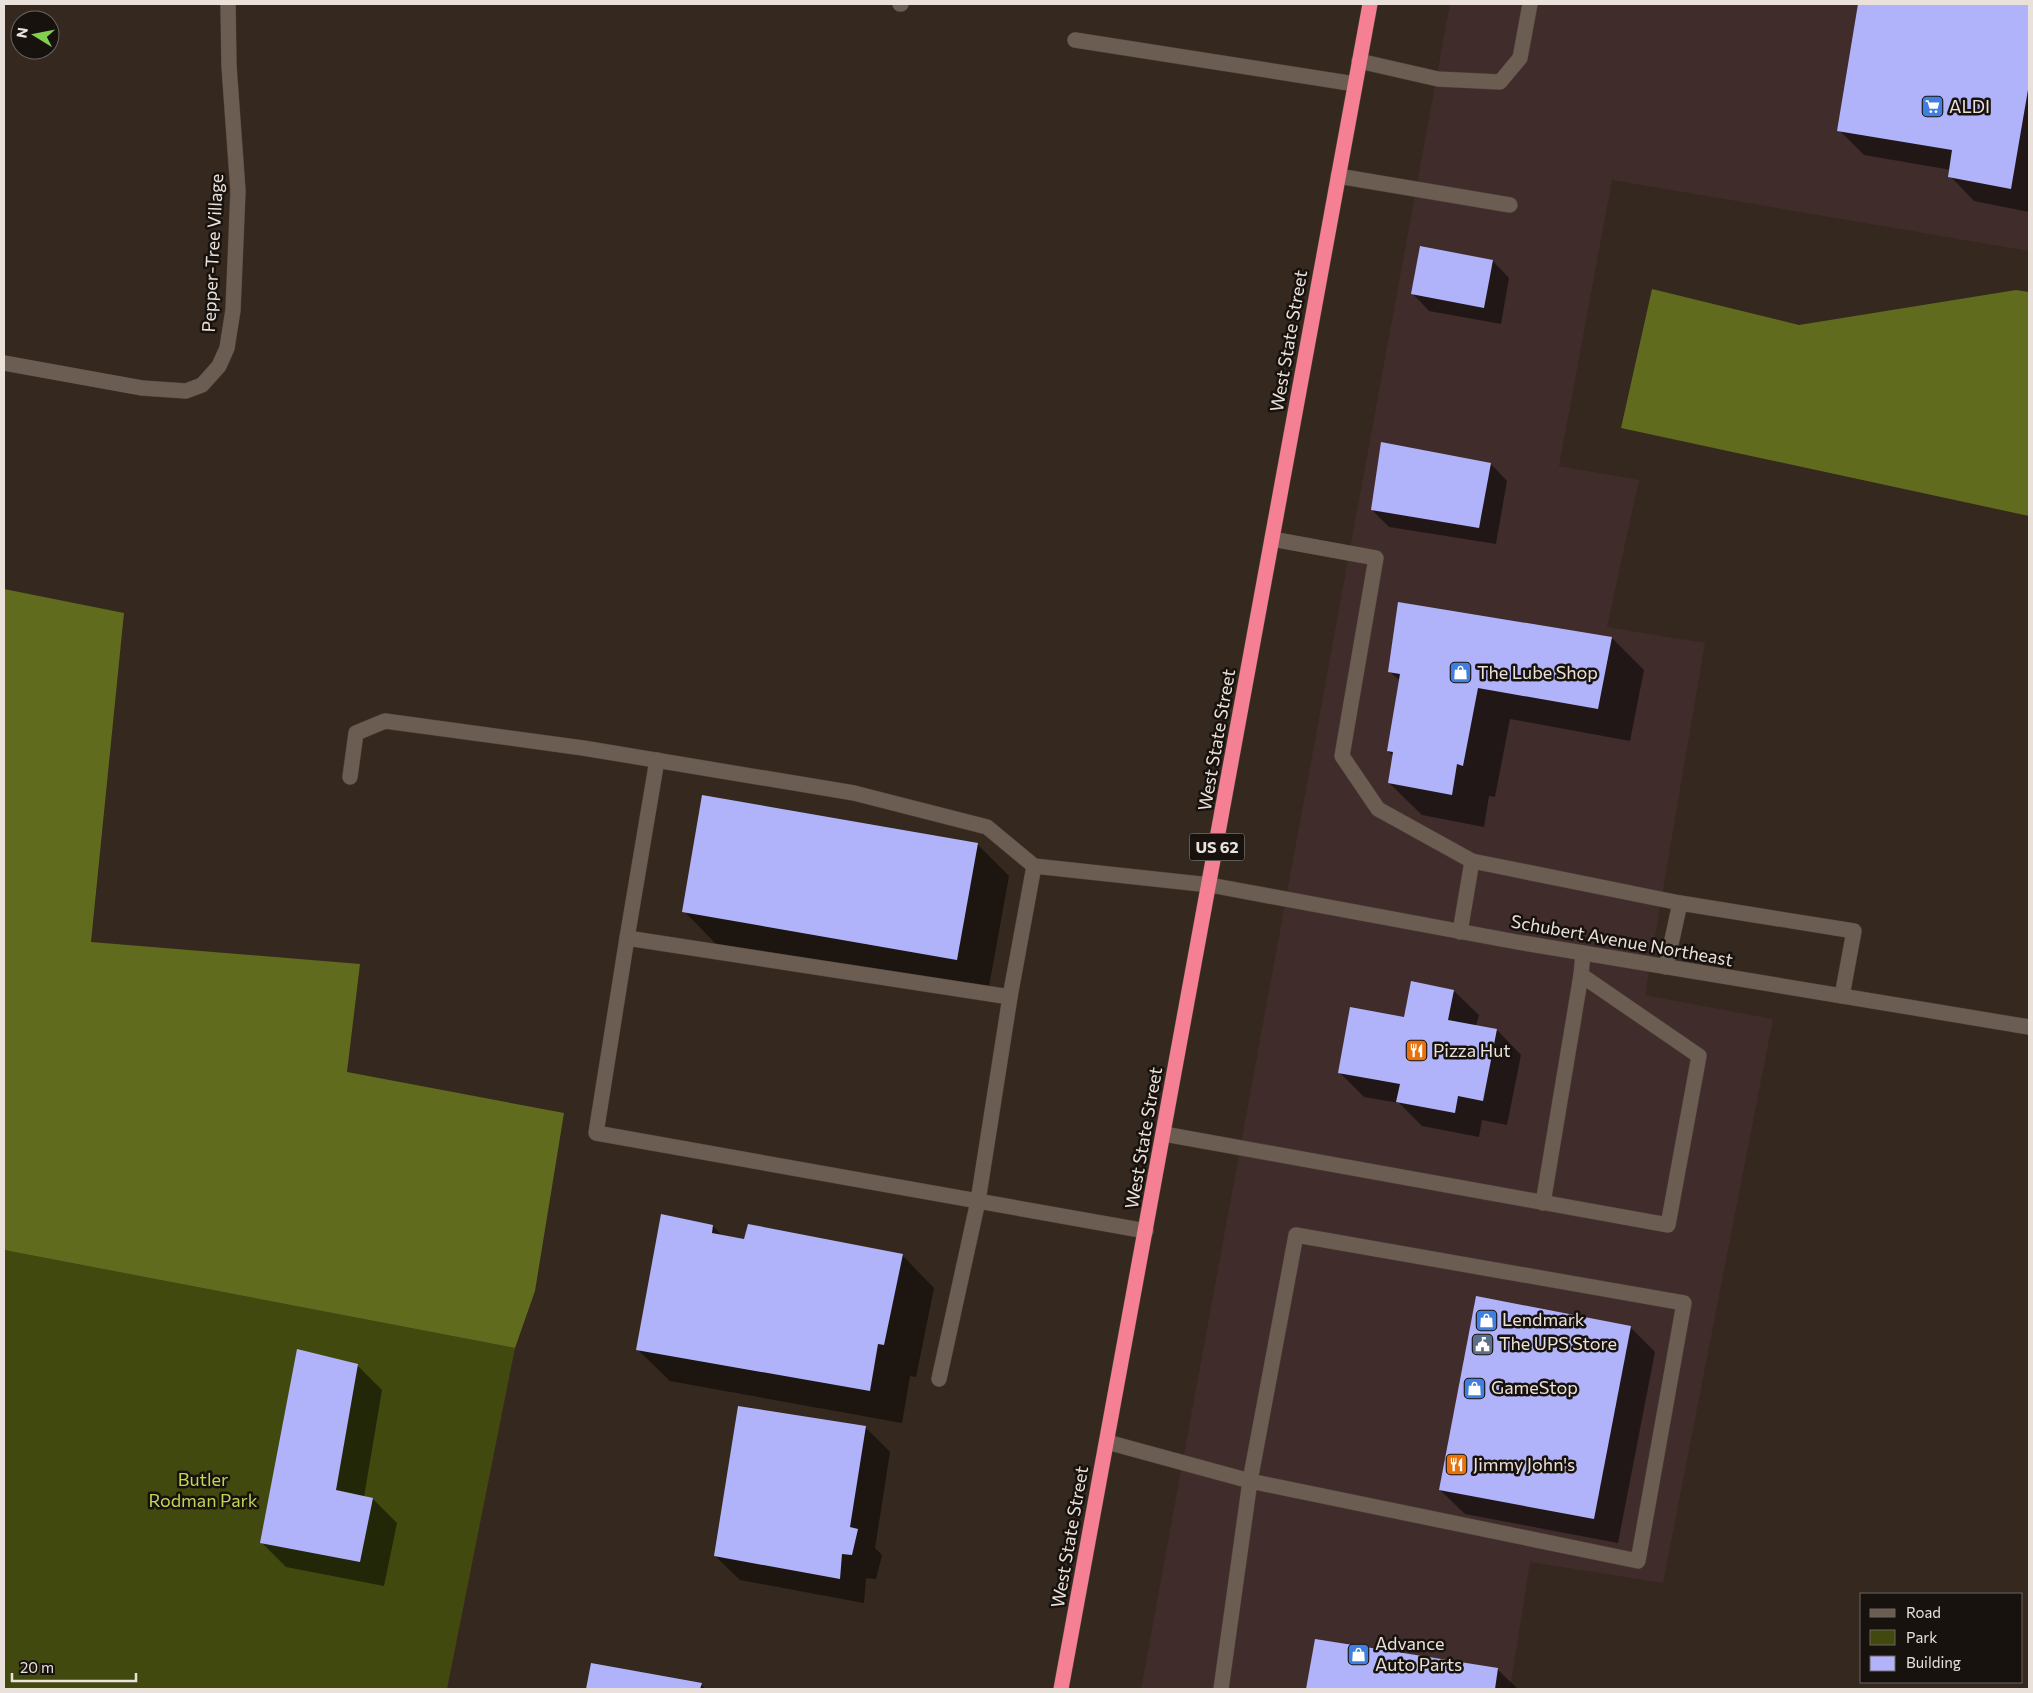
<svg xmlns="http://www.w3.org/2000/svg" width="2033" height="1693" font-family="Commissioner,sans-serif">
<rect width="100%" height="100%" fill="#35281e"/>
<!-- commercial -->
<path fill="#412c2c" d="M1450 4H2029V251L1612 180 1559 466 1639 480 1607 627 1705 643 1645 995 1773 1019 1663 1583 1530 1562 1510 1689H1141Z"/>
<!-- green -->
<path fill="#41490e" d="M4 1250 515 1348 447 1689H4Z"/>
<!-- forest -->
<g fill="#606b1e">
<path d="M1652 289 1799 325 2016 290 2029 292V516L1621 428Z"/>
<path d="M4 589 124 613 91 942 360 964 347 1072 564 1113 535 1291 515 1348 4 1250Z"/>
</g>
<!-- shadow -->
<g fill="#0007">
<path d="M1860 4H2029V212L1974 201 1950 176 1951 170 1864 155 1839 130Z"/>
<path d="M1421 247 1493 261 1509 278 1501 324 1429 311 1413 294Z"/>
<path d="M1491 464 1507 481 1496 544 1389 527 1372 510Z"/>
<path d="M1399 604 1612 638 1644 670 1630 741 1510 719 1495 797 1489 796 1484 827 1422 815 1389 783 1393 756 1388 751 1400 681 1389 671Z"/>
<path d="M977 844 1009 876 988 992 716 944 684 911Z"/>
<path d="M1454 991 1479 1015 1476 1026 1497 1030 1521 1055 1507 1125 1482 1120 1479 1137 1422 1126 1399 1103 1364 1097 1339 1072 1405 1019Z"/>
<path d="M713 1226 722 1236 745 1240 902 1255 934 1288 916 1377 910 1376 902 1423 670 1381 637 1349Z"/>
<path d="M1630 1327 1655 1352 1618 1543 1465 1514 1440 1490Z"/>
<path d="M357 1365 382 1390 364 1497 373 1499 397 1523 384 1586 286 1567 262 1543Z"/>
<path d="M865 1427 890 1452 875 1548 882 1555 876 1579 866 1578 864 1603 740 1580 715 1556Z"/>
<path d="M1316 1640 1498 1670 1518 1689H1307Z"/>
<path d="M592 1664 701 1685 706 1689H587Z"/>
</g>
<!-- building -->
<g fill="#b1b3fa">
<path d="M1858 4H2029V84L2011 189 1948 177 1952 150 1837 131Z"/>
<path d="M1420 246 1493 260 1484 308 1411 294Z"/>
<path d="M1381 442 1491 463 1479 528 1371 510Z"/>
<path d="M1398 602 1612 637 1598 709 1478 688 1463 766 1457 764 1452 795 1388 783 1393 752 1387 751 1400 674 1388 672Z"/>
<path d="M702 795 978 843 957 960 682 912Z"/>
<path d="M1411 981 1454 990 1448 1020 1497 1029 1483 1101 1458 1096 1455 1113 1396 1102 1400 1084 1338 1073 1350 1007 1404 1017Z"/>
<path d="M661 1214 713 1225 712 1233 744 1239 748 1224 903 1254 884 1345 878 1344 870 1391 636 1350Z"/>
<path d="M1476 1296 1631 1326 1594 1519 1439 1490Z"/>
<path d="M297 1349 358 1364 336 1490 373 1498 360 1562 260 1543Z"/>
<path d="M738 1406 866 1426 850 1527 858 1529 852 1555 842 1554 840 1579 714 1556Z"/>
<path d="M1315 1639 1498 1668 1495 1689H1306Z"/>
<path d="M591 1663 702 1683 700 1689H586Z"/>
</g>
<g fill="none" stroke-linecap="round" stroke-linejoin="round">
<defs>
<g id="lane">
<path d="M900 4H901"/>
<path d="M1075 40 1355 84"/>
<path d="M1359 61 1438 79 1500 82 1520 58 1530 4"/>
<path d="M1338 176 1510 205"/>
<path d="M4 363 142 388 186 391 202 385 219 366 227 348 233 310 238 191 229 66 228 4"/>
<path d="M1272 539 1376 558 1342 756 1378 809 1472 861 1680 903 1666 967"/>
<path d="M350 777 356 733 385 721 583 748 854 793 987 827 1034 866"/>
<path d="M1680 903 1854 931 1842 996"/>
<path d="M1460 932 1472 861"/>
<path d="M627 938 657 760"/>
<path d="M1164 1134 1668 1225 1699 1056 1581 975 1583 953"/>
<path d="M1543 1203 1581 975"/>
<path d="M1146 1231 596 1133 627 938 1010 997 1034 866 1210 885"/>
<path d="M939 1379 978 1201 1010 997"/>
<path d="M1107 1442 1250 1481 1638 1561 1684 1303 1296 1235 1250 1481 1221 1689"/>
</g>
<path id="street" d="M1210 885 1517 942 2029 1027"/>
<path id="highway" d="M1061 1689 1370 4"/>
</defs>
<!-- lane casing -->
<use href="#lane" stroke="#4d433b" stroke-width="16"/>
<!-- street casing -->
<use href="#street" stroke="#4d433b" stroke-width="16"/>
<!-- highway casing -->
<use href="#highway" stroke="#4d433b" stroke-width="16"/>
<!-- lane -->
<use href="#lane" stroke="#6b5d52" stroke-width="15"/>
<!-- street -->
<use href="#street" stroke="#6b5d52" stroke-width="15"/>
<!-- highway -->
<use href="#highway" stroke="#f57f93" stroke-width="15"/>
</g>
<!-- icons -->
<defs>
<symbol id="supermarket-square" viewBox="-11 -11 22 22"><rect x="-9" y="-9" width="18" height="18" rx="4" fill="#3f7fe0" stroke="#18120e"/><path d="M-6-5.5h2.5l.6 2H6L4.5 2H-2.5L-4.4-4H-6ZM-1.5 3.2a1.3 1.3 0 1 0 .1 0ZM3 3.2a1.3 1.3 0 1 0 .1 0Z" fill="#fff"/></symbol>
<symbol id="shop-square" viewBox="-11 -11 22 22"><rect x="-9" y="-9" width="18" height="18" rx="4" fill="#3f7fe0" stroke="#18120e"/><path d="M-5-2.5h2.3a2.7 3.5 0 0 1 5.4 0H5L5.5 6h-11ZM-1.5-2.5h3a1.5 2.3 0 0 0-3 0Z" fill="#fff"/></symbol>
<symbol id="restaurant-square" viewBox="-11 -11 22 22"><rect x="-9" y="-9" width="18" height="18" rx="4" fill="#e8710a" stroke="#18120e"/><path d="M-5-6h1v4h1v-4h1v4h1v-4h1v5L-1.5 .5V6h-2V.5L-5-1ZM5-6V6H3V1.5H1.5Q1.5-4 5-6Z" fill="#fff"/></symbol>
<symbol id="civic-square" viewBox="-11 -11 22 22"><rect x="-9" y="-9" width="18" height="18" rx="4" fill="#5c6f8a" stroke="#18120e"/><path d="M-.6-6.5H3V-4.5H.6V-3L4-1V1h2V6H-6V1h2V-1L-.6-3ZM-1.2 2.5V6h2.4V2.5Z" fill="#fff"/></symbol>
</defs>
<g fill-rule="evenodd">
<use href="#supermarket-square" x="1920" y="94" width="25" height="25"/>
<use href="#shop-square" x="1448" y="660" width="25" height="25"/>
<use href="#restaurant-square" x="1404" y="1038" width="25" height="25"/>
<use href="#shop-square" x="1474" y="1308" width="25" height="25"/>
<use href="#civic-square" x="1470" y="1332" width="25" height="25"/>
<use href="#shop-square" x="1462" y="1376" width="25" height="25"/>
<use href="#restaurant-square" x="1444" y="1452" width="25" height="25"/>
<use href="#shop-square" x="1346" y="1642" width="25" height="25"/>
</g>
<g text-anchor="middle" stroke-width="5" stroke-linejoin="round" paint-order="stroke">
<!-- shield labels -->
<rect fill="#18120e" stroke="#aba39e" stroke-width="1" x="1189.5" y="833.5" width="55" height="27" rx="4"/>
<g font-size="16" font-weight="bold" fill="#eae1db">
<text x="1217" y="853">US 62</text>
</g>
<!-- poi labels -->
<g font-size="18" fill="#eae1db" stroke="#18120e" text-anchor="start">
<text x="1949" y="113">ALDI</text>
<text x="1477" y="679">The Lube Shop</text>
<text x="1433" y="1057">Pizza Hut</text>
<text x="1502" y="1326">Lendmark</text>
<text x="1499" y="1350">The UPS Store</text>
<text x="1491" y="1394">GameStop</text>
<text x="1473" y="1471">Jimmy John's</text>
<text x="1375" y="1650">Advance<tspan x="1375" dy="21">Auto Parts</tspan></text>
</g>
<!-- street labels -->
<g font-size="18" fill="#eae1db" stroke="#18120e">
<text transform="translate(213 253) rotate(-87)" y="6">Pepper-Tree Village</text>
<text transform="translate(1289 341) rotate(-80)" y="6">West State Street</text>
<text transform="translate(1217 740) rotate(-80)" y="6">West State Street</text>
<text transform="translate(1622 941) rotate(10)" y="6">Schubert Avenue Northeast</text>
<text transform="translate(1144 1138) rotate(-80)" y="6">West State Street</text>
<text transform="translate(1070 1537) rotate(-80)" y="6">West State Street</text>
</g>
<!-- park labels -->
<g font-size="18" fill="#c2d654" stroke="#18120e">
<text x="203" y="1486">Butler<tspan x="203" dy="21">Rodman Park</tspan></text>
</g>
</g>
<!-- border -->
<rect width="2033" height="1693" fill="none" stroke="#eae1db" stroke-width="10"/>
<!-- legend -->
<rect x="1860" y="1593" width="162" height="90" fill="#18120e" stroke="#6c6560"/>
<rect x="1870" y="1609" width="25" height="8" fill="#6b5d52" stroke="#6c6560"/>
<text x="1906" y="1618" font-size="15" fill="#eae1db">Road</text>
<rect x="1870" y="1630" width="25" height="15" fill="#41490e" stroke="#6c6560"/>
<text x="1906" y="1643" font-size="15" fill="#eae1db">Park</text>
<rect x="1870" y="1656" width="25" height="15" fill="#b1b3fa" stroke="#6c6560"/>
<text x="1906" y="1668" font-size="15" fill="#eae1db">Building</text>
<!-- north arrow -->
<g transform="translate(35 35) rotate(280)"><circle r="24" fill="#18120e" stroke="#6c6560"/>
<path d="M0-4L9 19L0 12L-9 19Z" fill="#83d04e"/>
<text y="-8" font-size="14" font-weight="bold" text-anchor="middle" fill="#eae1db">N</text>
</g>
<!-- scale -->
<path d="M12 1673v8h124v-8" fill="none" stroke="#eae1db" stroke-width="2.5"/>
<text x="20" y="1673" font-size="15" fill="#eae1db" stroke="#18120e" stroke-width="4" paint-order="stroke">20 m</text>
</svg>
